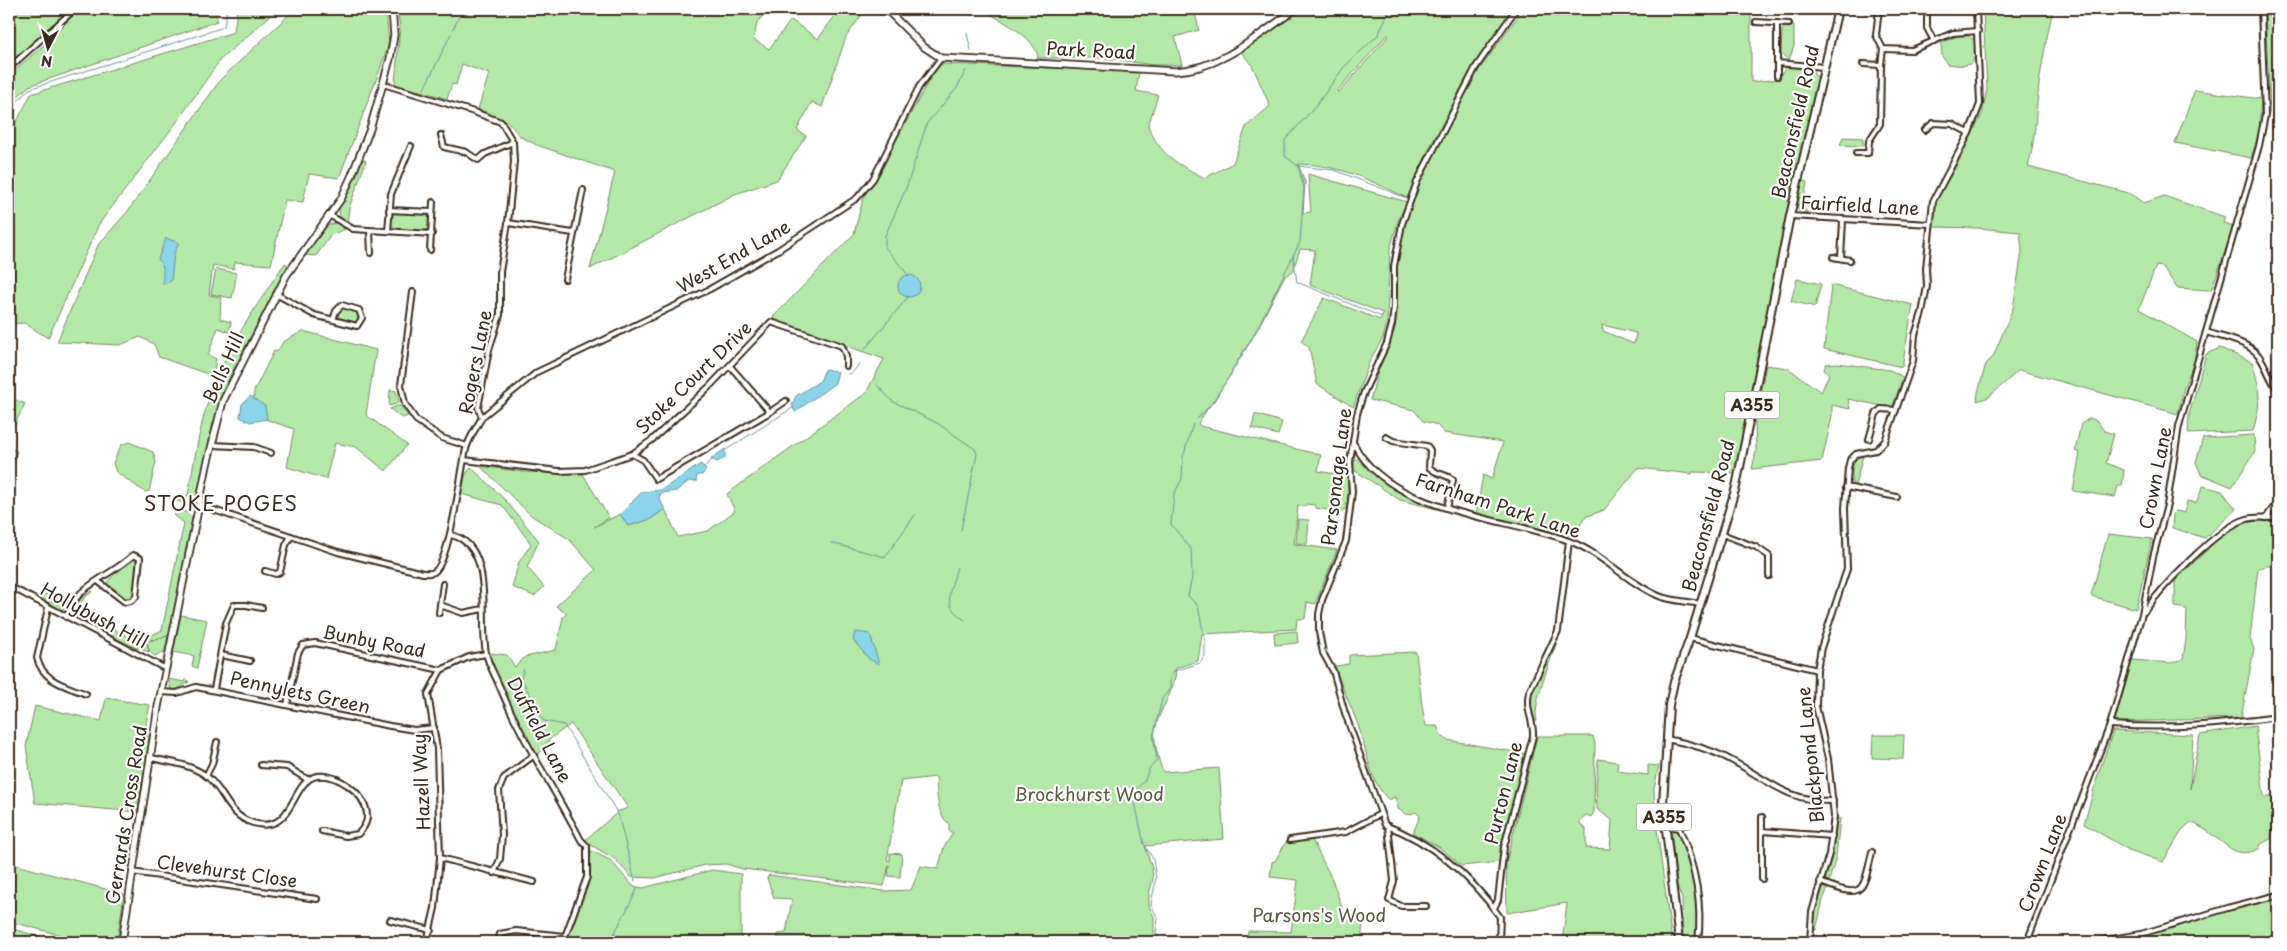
<svg xmlns="http://www.w3.org/2000/svg" width="2287" height="951" font-family="'Playpen Sans',sans-serif">
<rect width="100%" height="100%" fill="#fff"/>
<filter id="ink" filterUnits="userSpaceOnUse"><feTurbulence type="fractalNoise" baseFrequency=".02" numOctaves="2"/><feDisplacementMap in="SourceGraphic" scale="10" xChannelSelector="R" yChannelSelector="G"/><feConvolveMatrix kernelMatrix="1 2 1 2 8 2 1 2 1" color-interpolation-filters="sRGB"/></filter>
<g filter="url(#ink)">
<!-- green -->
<g fill="#b4e8a9" stroke="#788964" fill-rule="evenodd">
<path d="M9 9H71L9 65Z"/>
<path d="M79 9H217V21L29 86 14 100 9 94V75L53 37Z"/>
<path d="M237 9H278L220 60 176 123 99 224 48 338 24 323 9 324V137L31 94 234 32Z"/>
<path d="M295 9H386L389 45 339 178 309 174 303 202 285 200 271 265 235 262 234 269 213 265 209 295 221 297 220 319 231 322 229 332 218 328 208 355 216 359 213 376 159 357 154 344 140 337 120 345 57 342 98 245 128 211 221 79Z"/>
<path d="M397 9H770L757 22 755 34 753 39 769 49 791 20 818 39 840 9H866L846 37 822 107 812 102 797 130 806 136 777 180 735 194 590 269 615 172 537 145 521 137 507 121 478 109 489 74 462 64 456 85 452 84 447 99 426 92 398 86 395 83 400 27Z"/>
<path d="M981 9H1194L1199 30 1175 37 1182 65H1154L1104 58H1038C1036 36 998 19 981 9Z"/>
<path d="M1302 9H1514L1469 73 1429 149 1407 198C1380 185 1350 170 1321 166 1314 164 1305 165 1298 164L1305 182 1303 213 1311 212 1308 174 1407 202 1399 218 1390 249 1387 323 1383 338 1370 360 1353 407 1317 384 1309 347 1301 341 1324 298 1380 320 1383 313 1310 285 1315 250 1300 249 1293 271 1284 277 1257 330 1232 370V373L1198 423 1200 426 1321 455 1318 471 1348 476V507L1341 512 1315 508V505L1306 504 1304 507 1298 505 1294 544 1337 550 1315 604 1307 602 1305 619H1297L1296 629 1202 634 1198 661 1176 668C1176 691 1159 708 1155 730 1153 740 1159 762 1163 772L1219 768 1224 839 1145 846 1152 868 1153 879 1149 894V906L1154 917V935L1157 942H779L777 934 786 933 792 899 774 898 767 878 769 875 884 891 911 890 921 866 938 869 944 847 953 833 949 831V824C936 813 937 793 936 777L901 781 887 860 890 861V853L902 854 900 877 888 876 889 865 884 886 743 869 726 864 705 865 655 878 631 877 615 859 584 841 619 811 628 808 571 724 551 738 540 753 535 755 508 705 488 653 507 655 515 667 525 657 556 650 563 617 567 614 556 606 596 570 569 539 532 516 480 466 524 472 583 474 609 518 594 527 620 514 628 526 651 519 665 509 678 537 708 531 735 511 727 494 866 393 884 359 781 323 772 318 854 234 863 199 893 139C911 120 923 87 939 64L1139 71 1136 91 1158 95 1148 126C1161 156 1177 164 1205 178L1233 163 1246 127 1270 106 1252 65 1240 51ZM1388 34V37L1339 92 1337 91Z"/>
<path d="M1525 9H1751V82L1780 79 1782 72 1787 67 1812 69 1815 76H1819L1736 473 1692 472V474L1638 468 1604 510 1585 517 1576 532H1571L1567 538 1476 514 1483 475 1492 479 1503 442 1444 433 1437 425 1423 421 1414 410 1370 400 1379 368 1392 335 1396 316 1398 250 1403 225 1411 202 1448 123 1479 70 1518 16 1525 12ZM1602 325 1636 333 1634 344 1603 331Z"/>
<path d="M1983 9H2053C2047 37 2041 65 2038 94 2035 119 2035 142 2028 167L2129 193 2144 203 2164 196 2225 217 2223 223 2234 226 2212 288 2209 290 2177 288 2163 267 2156 266 2139 309 2197 342 2194 362 2184 387 2178 414 2019 370 1989 397 1977 401 1978 392 1986 364 1993 357 2013 308 2022 252 2020 232 1978 228 1932 227V223L1936 199 1956 167 1982 114 1987 89Z"/>
<path d="M2265 9H2278V114L2270 113Z"/>
<path d="M1787 24 1794 25V46L1789 60 1781 54 1782 31 1784 27H1787Z"/>
<path d="M1957 36H1969L1975 41C1977 67 1971 67 1947 64L1942 56 1941 43Z"/>
<path d="M2195 90 2261 99 2259 133 2251 158 2175 143Z"/>
<path d="M1843 137 1863 138V146L1840 145Z"/>
<path d="M363 159 366 161 349 208 347 224 340 219 339 208 350 191Z"/>
<path d="M1802 181 1807 182 1803 207 1808 213 1800 212 1797 208Z"/>
<path d="M396 212 425 214 430 219V226L425 231 397 230 391 225V216Z"/>
<path d="M336 223 345 229 331 235 316 256 304 255 328 225Z"/>
<path d="M285 263 288 265 224 388 212 427 196 503 191 505 177 501 179 497 188 495C195 456 201 416 216 379 233 340 261 298 285 263Z"/>
<path d="M216 269 237 273 232 298 211 294Z"/>
<path d="M1797 279 1821 284 1815 307 1791 301Z"/>
<path d="M1831 285 1913 305 1902 367 1824 349Z"/>
<path d="M344 308 358 313 359 319 355 324 339 321 337 318V313Z"/>
<path d="M303 331 376 350 366 415 407 445 386 471 356 447 335 443 326 479 287 467 294 429 253 415 254 391 274 351 277 352 283 342Z"/>
<path d="M2220 348 2252 362C2261 390 2261 403 2253 431L2188 434 2189 415 2206 354Z"/>
<path d="M1837 363 1890 370 1903 377 1892 408 1848 399 1850 409 1832 405V416L1822 461 1752 469 1756 451 1755 418 1766 365 1788 368 1821 392 1829 374 1824 370 1826 364Z"/>
<path d="M390 390 396 391 399 401 396 404 389 406Z"/>
<path d="M9 397 25 404 9 436Z"/>
<path d="M397 406H401L408 416 402 418 390 409Z"/>
<path d="M1255 414 1282 422 1278 435 1252 428Z"/>
<path d="M2090 418 2097 421 2104 431 2114 434 2106 463 2124 470 2122 486H2118L2115 497 2073 491 2080 453 2075 451 2081 424Z"/>
<path d="M2254 435 2255 452 2232 487 2201 474 2196 462 2203 438Z"/>
<path d="M129 442 153 452 156 462 149 491 145 492 116 472 113 463 121 445Z"/>
<path d="M9 447 17 451 9 473Z"/>
<path d="M1863 456 1855 485H1852V468L1857 457Z"/>
<path d="M1359 458C1379 484 1412 497 1441 510L1400 500 1354 470V461Z"/>
<path d="M471 467 506 501 539 541 527 567 544 587 534 596 512 587 519 562 531 544 502 505 461 494 465 476Z"/>
<path d="M2203 486 2222 491 2236 509 2205 538 2172 528 2173 514 2176 511 2185 513 2187 501 2196 503Z"/>
<path d="M174 509 188 513 193 518 192 523 169 635 156 639 168 636 165 651 155 656 150 652 147 643 149 652 143 650 146 641 154 640 146 638 162 630 184 523 175 516Z"/>
<path d="M1298 519 1309 520 1307 544 1296 543Z"/>
<path d="M2278 520V564L2258 568 2250 639 2254 649 2241 718 2115 722 2132 660 2171 663 2183 659 2186 639 2187 609 2175 607V581L2219 538 2248 522Z"/>
<path d="M2108 534 2152 539 2136 609 2091 596Z"/>
<path d="M137 559 139 562 133 597 131 600H124L106 584C110 577 130 560 137 559Z"/>
<path d="M93 591 84 598 79 608 83 613 138 642V649L74 617 73 611 82 597Z"/>
<path d="M44 593 61 601 68 599 71 601 62 610 41 599Z"/>
<path d="M181 615 207 620 197 668 192 666 194 656 173 652Z"/>
<path d="M1297 631 1298 643 1275 645 1274 633Z"/>
<path d="M1557 640C1552 660 1532 701 1537 721H1532L1528 702Z"/>
<path d="M1416 652 1422 706 1426 726H1437L1441 735 1447 740 1526 754 1499 862 1462 866 1439 847 1413 833 1420 816 1416 812 1407 815 1398 809 1395 797 1389 800C1372 784 1369 763 1363 741 1356 715 1343 692 1335 666L1349 664V655Z"/>
<path d="M168 679 185 682 186 679 189 682 175 690H171Z"/>
<path d="M106 698 150 705 146 723 149 743 137 812 35 803 26 746 35 706 101 721Z"/>
<path d="M2255 726 2264 797H2273L2274 821 2271 839 2261 844 2259 849C2237 858 2232 849 2215 837 2208 831 2199 826 2191 822L2183 829 2163 862 2129 850 2084 824 2098 775 2113 731 2193 735 2190 789 2200 735Z"/>
<path d="M1873 735H1904L1903 759 1872 758Z"/>
<path d="M1537 736H1593L1595 744 1594 812 1591 817 1586 815 1580 820V824L1586 829V848L1610 849 1612 820 1597 809 1596 787 1598 759 1618 762 1617 771 1648 775V765L1659 766 1654 789 1655 814 1672 942H1562L1567 903 1507 913 1506 863Z"/>
<path d="M1840 818 1836 857 1829 881H1826L1825 875 1831 856 1836 819Z"/>
<path d="M1671 830H1677L1694 877 1697 907 1696 942H1683L1682 899 1677 885Z"/>
<path d="M1311 838 1332 879 1344 913 1359 911 1360 920 1363 923 1361 942H1247L1248 931 1291 932 1298 880 1270 877 1272 862 1275 861 1286 842Z"/>
<path d="M591 851 610 860 633 886 643 888 712 870 741 874V942H565L588 886Z"/>
<path d="M9 863 124 894 117 942H85L9 921Z"/>
<path d="M1825 886 1828 888 1823 900 1816 930H1813L1816 909 1822 888Z"/>
<path d="M2278 897V942H2102L2124 939Z"/>
<path d="M9 928 59 942H9Z"/>
</g>
<!-- water -->
<g fill="#8bd5eb" stroke="#6b9199">
<path d="M166 238 179 243 174 253 171 281 163 284V267L158 259Z"/>
<circle cx="909" cy="286" r="11"/>
<path d="M825 369 838 372 835 383 795 412 792 405 796 396 820 381Z"/>
<path d="M250 396 265 406 267 419 250 422 240 417 242 404Z"/>
<path d="M725 449V458L717 462 711 459Z"/>
<path d="M701 464 706 470 702 475H697L696 482 689 481 676 491 661 493 659 498 665 509 651 519 628 526 620 514 642 492 661 490Z"/>
<path d="M855 632 870 634 879 664 869 659 853 640Z"/>
</g>
<g fill="none" stroke-linecap="round" stroke-linejoin="round">
<!-- stream -->
<g stroke="#6b9199" stroke-width="1">
<path d="M453 29 463 9"/>
<path d="M967 33 971 51"/>
<path d="M424 89 451 34"/>
<path d="M16 103 29 89 224 27 227 9"/>
<path d="M9 110 12 107"/>
<path d="M1298 166 1334 170 1404 197"/>
<path d="M1293 255 1297 282 1382 317"/>
<path d="M909 276 885 247V236L907 186 927 123 957 88 966 70"/>
<path d="M865 349 908 297"/>
<path d="M848 374 852 373 860 363"/>
<path d="M877 385 892 401 937 423 975 449 977 454 961 530"/>
<path d="M1197 419 1214 401 1252 339 1300 242 1304 188 1298 166 1285 156V140L1315 107 1344 67 1378 35 1390 9"/>
<path d="M726 450 794 407"/>
<path d="M704 467 712 460"/>
<path d="M831 543 885 557 915 515"/>
<path d="M957 567C951 591 940 605 965 620"/>
<path d="M524 669 521 678 544 721 564 725 618 814 635 881"/>
<path d="M610 942 637 890 636 888"/>
<path d="M1160 942 1156 932 1158 919 1151 905 1156 878 1153 859 1144 844 1134 798 1136 790 1145 780 1149 769 1157 760 1153 737 1162 699 1170 688V678L1174 671 1200 663 1205 656V641L1198 606 1188 596 1192 577 1191 549 1171 524 1174 494 1182 479 1183 457 1193 424"/>
</g>
<defs>
<g id="street">
<path d="M1879 9 1876 35 1883 49 1912 50 1953 33 1978 31"/>
<path d="M1927 9V28L1934 41"/>
<path d="M1756 22 1789 24"/>
<path d="M1777 23V76"/>
<path d="M1777 63 1824 67"/>
<path d="M1863 64 1881 65 1883 49"/>
<path d="M9 68 75 9"/>
<path d="M1925 130 1933 123 1952 124 1969 133"/>
<path d="M441 135 444 147 466 152 478 160 485 154 513 142"/>
<path d="M1856 153H1868L1869 141 1880 124 1881 65"/>
<path d="M389 210 432 212"/>
<path d="M329 215 353 229 432 234"/>
<path d="M1790 216 1930 224"/>
<path d="M508 223 573 233"/>
<path d="M370 231 371 253"/>
<path d="M388 231 391 194 411 146"/>
<path d="M430 250 433 202"/>
<path d="M1833 257 1850 260"/>
<path d="M1841 258 1843 220"/>
<path d="M565 279 583 190"/>
<path d="M413 292 401 385 405 404 416 420 442 438 467 446"/>
<path d="M276 294 314 315 357 326 362 318 359 310 342 305 336 311 333 320"/>
<path d="M2206 332C2224 338 2252 342 2261 359 2268 370 2270 380 2278 390"/>
<path d="M770 412 786 401"/>
<path d="M482 417 537 372 710 289 778 250 857 198 873 179 919 87 941 58"/>
<path d="M1386 437 1393 441 1427 446 1430 450 1429 467C1436 475 1445 473 1453 480L1447 508"/>
<path d="M1869 439 1876 414 1881 409 1896 410"/>
<path d="M1354 444C1390 514 1503 516 1569 541 1602 553 1627 583 1659 596 1671 601 1687 601 1700 604"/>
<path d="M212 445 254 447 271 453"/>
<path d="M632 454 643 460 656 479 770 412 730 366"/>
<path d="M464 460 559 471 585 470 632 454 652 440 710 386 771 322 842 346 846 356V366"/>
<path d="M1846 487 1897 497"/>
<path d="M199 505 338 552 423 573C426 573 431 574 434 572 450 562 461 470 466 449 469 438 477 427 482 417L478 408 489 350 500 315V272L508 223 514 161 513 142 501 122 474 112 383 84"/>
<path d="M2266 518 2278 501"/>
<path d="M1722 534 1756 547 1769 556V576"/>
<path d="M451 535C496 545 479 620 486 653 488 664 495 675 499 685 521 739 554 788 581 840L587 846V877L563 942"/>
<path d="M265 571 276 574 280 572 286 545 291 536"/>
<path d="M443 584 440 605 463 613 483 609"/>
<path d="M9 586 166 669"/>
<path d="M48 608 37 658C43 682 67 686 86 694"/>
<path d="M2144 612C2162 587 2217 527 2247 519 2256 516 2269 518 2278 518"/>
<path d="M439 613 440 605"/>
<path d="M66 617C70 610 73 602 78 596 88 583 118 570 133 555L140 558 136 597 131 601 125 602 99 582"/>
<path d="M1690 638 1817 670"/>
<path d="M221 655 250 661"/>
<path d="M214 689 226 623 234 605H246L262 608"/>
<path d="M161 692 177 693 196 687 390 726 414 730 434 728"/>
<path d="M287 705 298 653 303 645 315 643 441 670"/>
<path d="M2110 725C2170 729 2219 725 2278 717"/>
<path d="M1666 739C1687 743 1706 748 1725 757 1765 777 1785 802 1833 801"/>
<path d="M151 758C170 762 189 764 205 775 225 789 226 815 253 823 295 835 290 781 317 776 337 773 365 793 367 814 368 822 363 829 358 834L346 836 322 831"/>
<path d="M261 765 287 767 307 779"/>
<path d="M206 776 212 764 217 742"/>
<path d="M1671 808 1677 826"/>
<path d="M1762 817V831L1832 836"/>
<path d="M1388 826 1394 881 1389 900 1401 906H1426"/>
<path d="M1664 826 1679 828C1695 865 1703 902 1698 942"/>
<path d="M1762 831V879"/>
<path d="M1290 840 1346 832 1380 814"/>
<path d="M440 858 534 882"/>
<path d="M132 872 317 899"/>
<path d="M494 873 500 859 502 835 499 790 504 778 533 756"/>
<path d="M1820 882C1863 898 1862 896 1872 852"/>
<path d="M1494 908 1498 900 1504 847 1533 736C1534 720 1525 711 1529 692L1558 631 1569 541"/>
<path d="M390 920 431 930"/>
<path d="M427 942 435 908 440 858 437 749 428 694 441 670 469 657 486 654"/>
<path d="M498 942 500 934 516 931 565 936"/>
<path d="M1499 942 1500 917C1470 875 1433 843 1385 825L1345 713 1333 671 1323 653 1319 632V614L1322 600 1346 541 1352 492 1350 462 1357 414 1364 392 1387 343 1392 324 1394 307V266L1402 224 1417 182 1476 67 1516 9"/>
<path d="M1810 942 1812 912 1829 854 1834 816 1828 759 1816 706 1817 670 1821 648 1847 569 1845 508 1848 468 1850 460 1856 454 1876 450 1885 441 1913 361 1915 335 1922 313 1927 286 1926 268 1933 201 1969 133 1980 104 1976 9"/>
<path d="M2027 942 2110 725 2142 614 2153 557 2167 505 2179 426 2259 146 2265 115 2261 9"/>
<path d="M2094 942 2141 934 2231 907 2278 895"/>
</g>
<g id="secondary">
<path d="M886 9 924 47 941 58 1175 71C1222 69 1259 34 1296 9"/>
<path d="M122 942 158 707 207 465 223 401 286 276 341 199 352 175 370 129 390 59 394 35 392 9"/>
</g>
<path id="primary" d="M1679 942 1663 804 1669 705 1674 682 1690 638 1736 487 1790 216 1838 9"/>
</defs>
<!-- street casing -->
<use href="#street" stroke="#3b2a1e" stroke-width="8"/>
<!-- secondary casing -->
<use href="#secondary" stroke="#3b2a1e" stroke-width="9"/>
<!-- primary casing -->
<use href="#primary" stroke="#3b2a1e" stroke-width="10"/>
<!-- street -->
<use href="#street" stroke="#fff" stroke-width="4"/>
<!-- secondary -->
<use href="#secondary" stroke="#fff" stroke-width="5.5"/>
<!-- primary -->
<use href="#primary" stroke="#fff" stroke-width="6"/>
</g>
</g>
<g text-anchor="middle" stroke-width="4.5" stroke-linejoin="round" paint-order="stroke">
<!-- shield labels -->
<g fill="#fff" stroke="#766a62" stroke-width="1">
<rect x="1724.5" y="391.5" width="55" height="27" rx="4"/>
<rect x="1636.5" y="803.5" width="55" height="27" rx="4"/>
</g>
<g font-size="16" font-weight="bold" fill="#3b2a1e">
<text x="1752" y="411">A355</text>
<text x="1664" y="823">A355</text>
</g>
<!-- street labels -->
<g font-size="18" fill="#3b2a1e" stroke="#fff">
<text transform="translate(1091 51) rotate(3)" y="6">Park Road</text>
<text transform="translate(1796 122) rotate(-77)" y="6">Beaconsfield Road</text>
<text transform="translate(1860 206) rotate(3)" y="6">Fairfield Lane</text>
<text transform="translate(734 257) rotate(-30)" y="6">West End Lane</text>
<text transform="translate(476 362) rotate(-79)" y="6">Rogers Lane</text>
<text transform="translate(224 368) rotate(-66)" y="6">Bells Hill</text>
<text transform="translate(694 378) rotate(-44)" y="6">Stoke Court Drive</text>
<text transform="translate(1337 477) rotate(-83)" y="6">Parsonage Lane</text>
<text transform="translate(2156 478) rotate(-79)" y="6">Crown Lane</text>
<text transform="translate(1498 506) rotate(18)" y="6">Farnham Park Lane</text>
<text transform="translate(1709 516) rotate(-75)" y="6">Beaconsfield Road</text>
<text transform="translate(94 616) rotate(28)" y="6">Hollybush Hill</text>
<text transform="translate(374 642) rotate(11)" y="6">Bunby Road</text>
<text transform="translate(300 693) rotate(12)" y="6">Pennylets Green</text>
<text transform="translate(539 730) rotate(62)" y="6">Duffield Lane</text>
<text transform="translate(1811 755) rotate(-96)" y="6">Blackpond Lane</text>
<text transform="translate(422 782) rotate(-93)" y="6">Hazell Way</text>
<text transform="translate(1504 793) rotate(-76)" y="6">Purton Lane</text>
<text transform="translate(127 815) rotate(-81)" y="6">Gerrards Cross Road</text>
<text transform="translate(2043 863) rotate(-69)" y="6">Crown Lane</text>
<text transform="translate(227 872) rotate(8)" y="6">Clevehurst Close</text>
</g>
<!-- park labels -->
<g font-size="18" fill="#595a41" stroke="#fff">
<text x="1089" y="801">Brockhurst Wood</text>
<text x="1319" y="922">Parsons's Wood</text>
</g>
<!-- quarter labels -->
<g font-size="20" letter-spacing="1" fill="#3b2a1e" stroke="#fff">
<text x="221" y="511">STOKE POGES</text>
</g>
</g>
<!-- margin -->
<rect width="2287" height="951" fill="none" stroke="#fff" stroke-width="30"/>
<rect x="15" y="15" width="2257" height="921" fill="none" stroke="#3b2a1e" stroke-width="2" filter="url(#ink)"/>
<!-- north arrow -->
<g transform="translate(48 48) rotate(186)" stroke="#ffffff" stroke-width="4" paint-order="stroke">
<path d="M0-4L9 19L0 12L-9 19Z" fill="#3b2a1e"/>
<text y="-8" font-size="14" font-weight="bold" text-anchor="middle" fill="#3b2a1e">N</text>
</g>
</svg>
